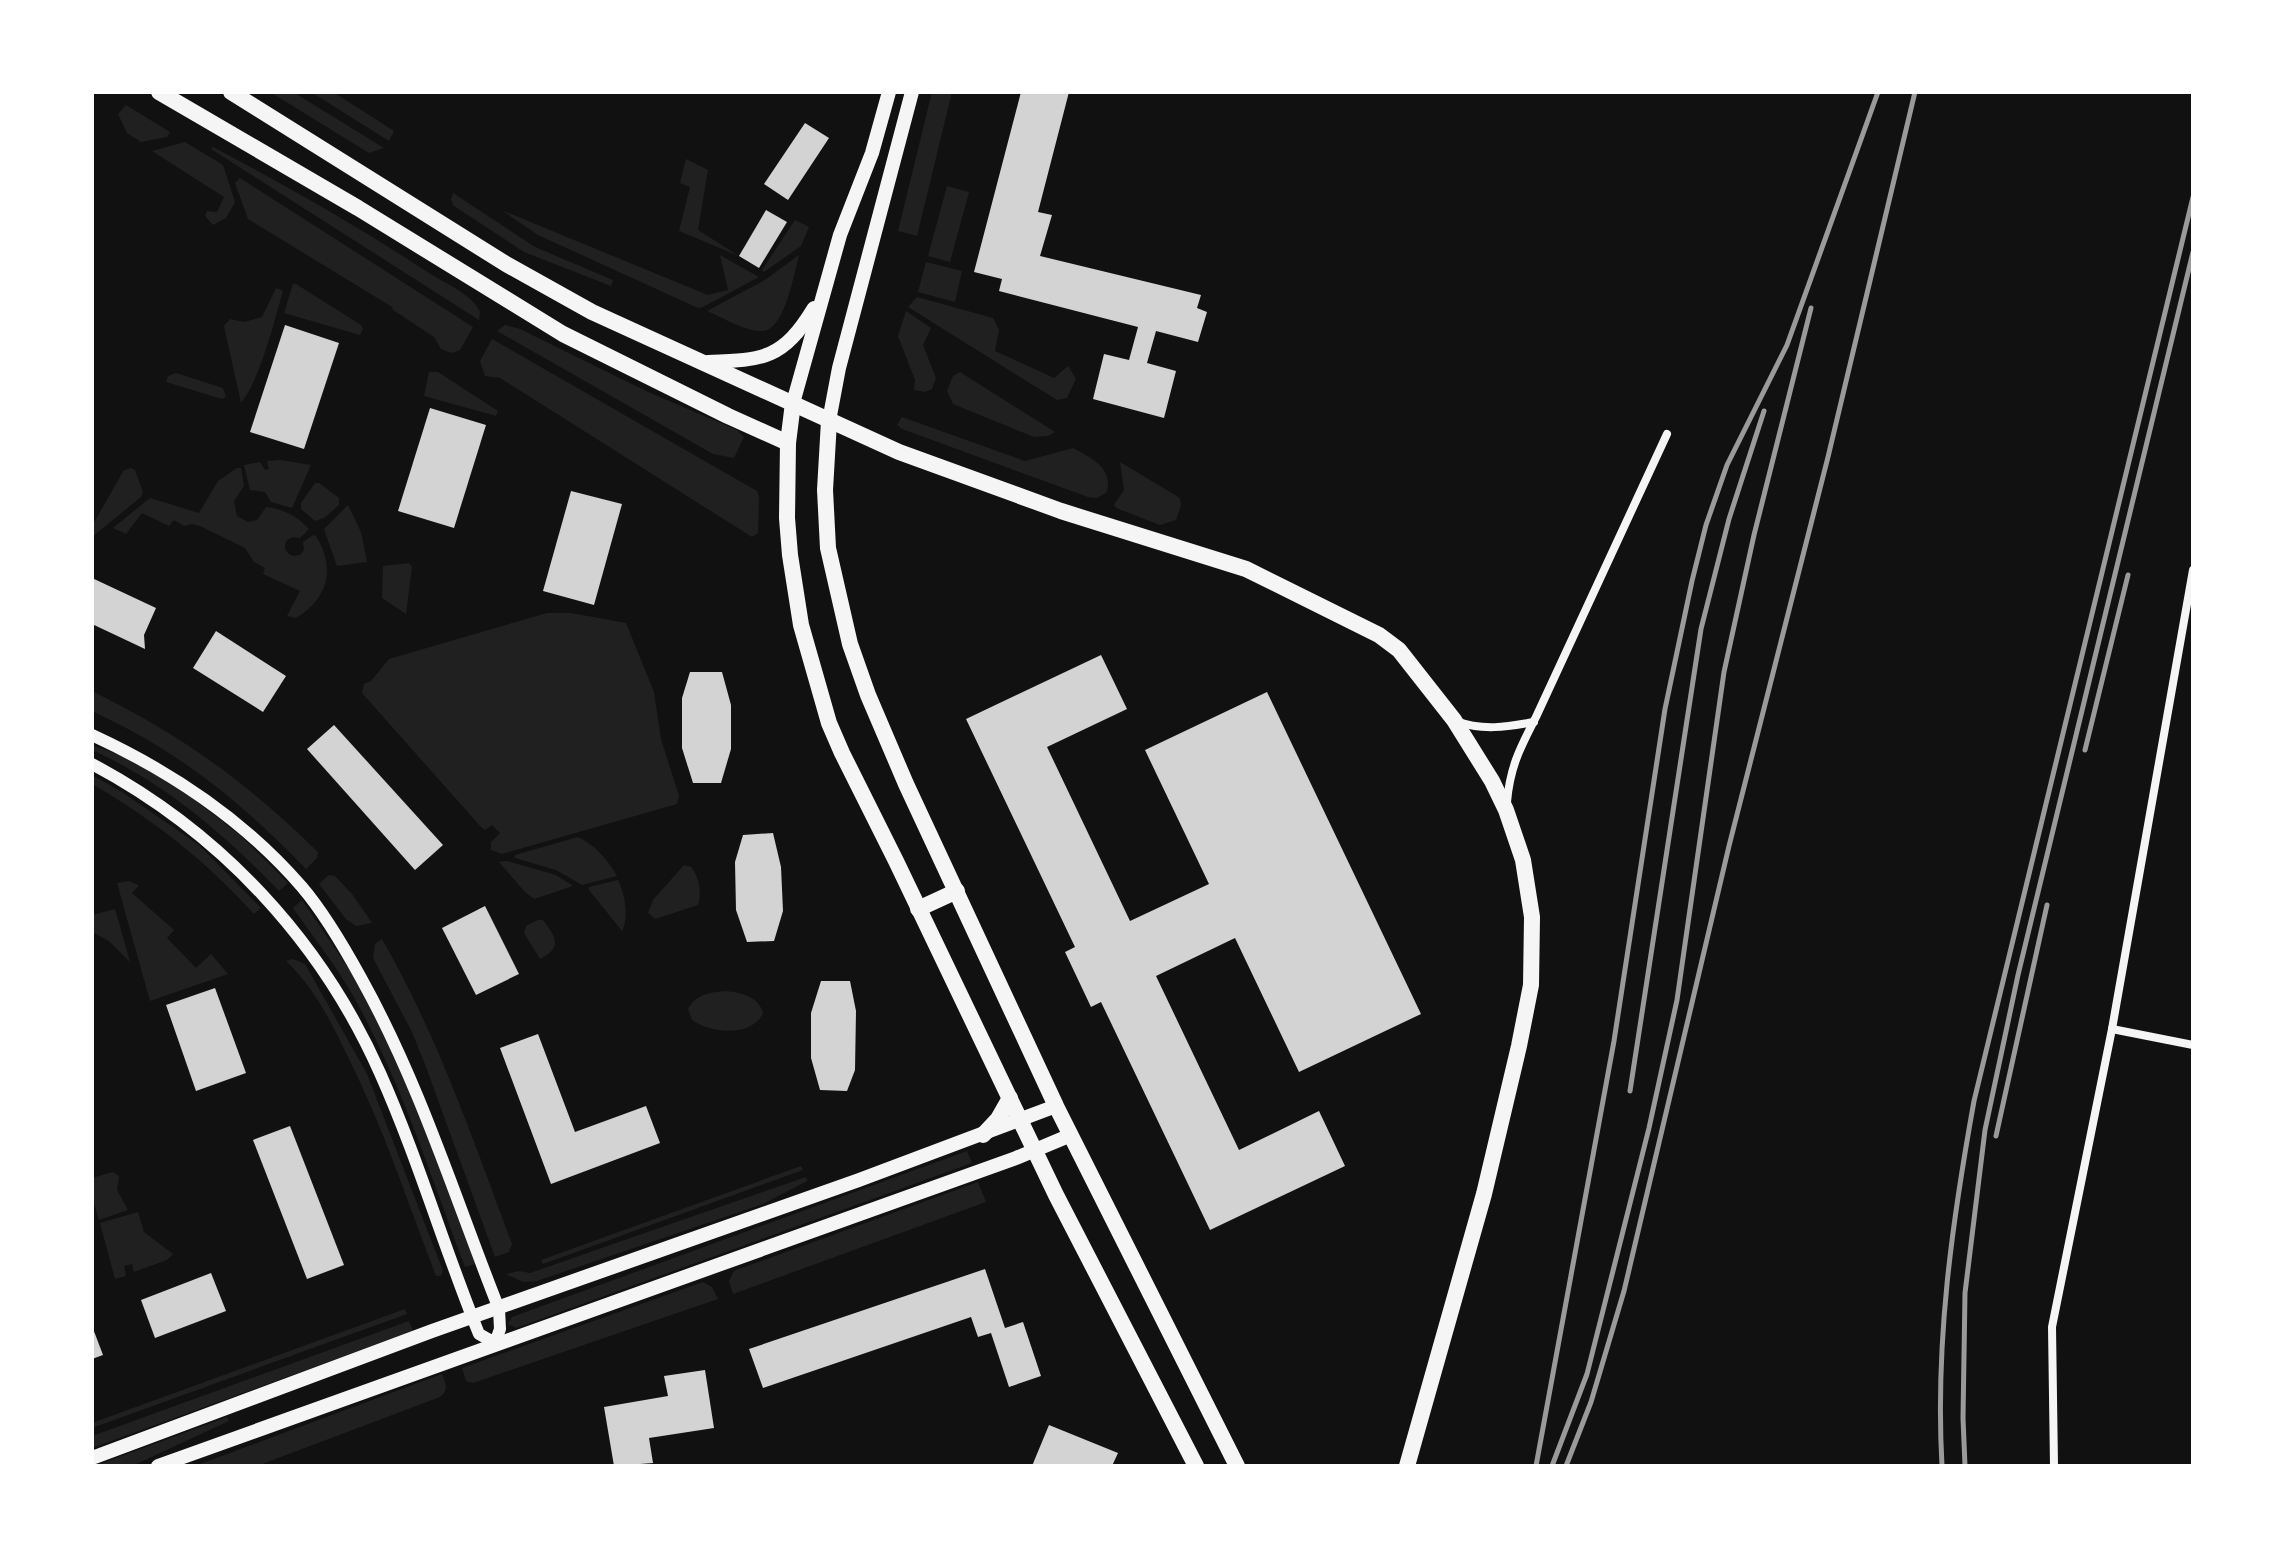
<svg xmlns="http://www.w3.org/2000/svg" width="2285" height="1558" font-family="'DM Sans',sans-serif">
<rect width="100%" height="100%" fill="#111"/>
<!-- green -->
<g fill="#202020">
<path d="M270 92H293L384 148 369 153Z"/>
<path d="M311 92H333L394 131 389 141Z"/>
<path d="M932 92H952L917 236 898 231Z"/>
<path d="M126 105 170 132 167 137 141 142 127 133 118 114Z"/>
<path d="M185 142 223 165 235 202 226 218 213 225 205 216 207 211 217 212 224 197 152 151Z"/>
<path d="M213 147C289 187 361 228 432 275 447 284 474 296 480 312L479 320 211 149Z"/>
<path d="M686 159 708 170 698 230 739 256 679 231 690 187 680 183Z"/>
<path d="M240 178 473 327 460 350 451 353 441 349 434 337 393 310 392 307 248 219 235 183Z"/>
<path d="M947 186 969 192 950 262 928 256Z"/>
<path d="M453 193 535 247 613 280 611 286 524 252 454 206 451 200Z"/>
<path d="M501 210 708 295 728 290 720 255 759 277 703 307 698 308 538 235Z"/>
<path d="M795 220 809 227 801 246 764 272 762 270Z"/>
<path d="M799 255C794 273 785 332 761 331 744 331 722 317 707 311L765 280Z"/>
<path d="M926 262 962 271 955 302 918 292Z"/>
<path d="M293 284H296L361 325 363 329 360 335 284 313Z"/>
<path d="M276 288 283 291C274 322 260 380 241 403L224 326 230 319 244 322 262 317Z"/>
<path d="M917 297 993 318 999 330 995 351 1054 378 1068 366 1076 379 1067 398 1057 400 908 307Z"/>
<path d="M906 311 931 328 923 345 936 378 932 389 925 392 914 390 915 380 898 336Z"/>
<path d="M505 325 520 329 646 391 737 430 744 437 734 458 713 454 497 331Z"/>
<path d="M492 339 757 491 759 497 758 533 752 537 500 378 485 376 480 361Z"/>
<path d="M429 372H438L498 411 496 416 424 396Z"/>
<path d="M960 372 1055 432 1048 436 1034 437 953 404 947 391 953 376Z"/>
<path d="M176 373 223 388 226 397 222 399 166 382 168 376Z"/>
<path d="M902 417 1025 461 1073 448C1091 458 1113 467 1107 492L1097 498 1088 497 902 429 897 425Z"/>
<path d="M281 460 311 465 292 508 271 502 265 492 250 490 244 465 260 462 265 470 269 469 267 461Z"/>
<path d="M1120 462 1180 498 1181 505 1176 520 1160 525 1116 508 1114 505 1124 490Z"/>
<path d="M131 468 135 470 143 492 141 497 92 537V526L124 470Z"/>
<path d="M237 468H241L244 486 234 501 237 516 248 522 257 520 266 507C284 509 297 516 309 529L300 538 293 537 287 540C283 547 285 553 293 556L300 555 304 550 303 542 313 535 316 536C336 568 328 599 296 618L287 616 300 591 263 574 265 568 254 562 245 548 200 526 192 524 184 526 174 520 169 526 142 513 126 534 113 528 150 498 199 513 218 481Z"/>
<path d="M315 483H319L339 498V505L324 518 315 521 301 509V503Z"/>
<path d="M348 505 361 532 367 562 337 566 324 529Z"/>
<path d="M409 563 412 567 406 614 382 598 383 566Z"/>
<path d="M547 613H571L626 623 654 692 661 739 679 796 677 804 502 854 491 850V842L500 833 492 825 485 830 481 827 362 693 364 684 371 681 389 659Z"/>
<path d="M92 691C183 736 245 781 318 852L317 858 306 869C239 800 180 752 92 711Z"/>
<path d="M92 745 140 762 177 786 241 836 288 883 279 891C224 834 165 783 92 750Z"/>
<path d="M92 775 122 792 199 845 261 908 254 914C206 861 154 820 92 784Z"/>
<path d="M578 837C595 845 607 859 617 876L582 885 556 870 515 858V855Z"/>
<path d="M507 861 556 875 573 886 534 899 525 892 499 862Z"/>
<path d="M684 865 691 867C699 877 702 892 698 905L655 919 648 913 653 900Z"/>
<path d="M329 875 335 876 352 894 372 923 356 926 346 919 319 884Z"/>
<path d="M618 880C625 895 629 917 622 931L589 890V887Z"/>
<path d="M128 881 139 885 132 893 174 930 167 938 196 968 211 954 228 974 150 1001 117 883Z"/>
<path d="M302 900 364 991 413 1093 475 1264 465 1267C431 1177 402 1084 355 999 337 967 314 938 293 908Z"/>
<path d="M115 909 130 962 109 941 92 932V915Z"/>
<path d="M538 920H543C556 938 563 947 540 959L524 933 526 926Z"/>
<path d="M382 939C438 1036 473 1140 512 1244L509 1252 495 1257 426 1067 412 1032 373 958 375 944Z"/>
<path d="M293 959 305 964 367 1074 443 1271 441 1276H436C408 1203 384 1129 349 1059 332 1024 315 988 286 961Z"/>
<path d="M726 991C742 993 758 996 763 1013 752 1038 710 1033 692 1020L688 1009C696 994 711 992 726 991Z"/>
<path d="M967 1151 972 1163 516 1328 508 1324 512 1317Z"/>
<path d="M801 1166 803 1170 543 1264 541 1260Z"/>
<path d="M113 1172 119 1176 117 1190 128 1210 99 1220 92 1196V1178Z"/>
<path d="M806 1177 807 1181 763 1204 537 1281 523 1282 506 1274 519 1271 530 1273Z"/>
<path d="M978 1182 986 1202 733 1294 729 1281 734 1271 739 1269Z"/>
<path d="M138 1212 144 1232 173 1254 167 1260 134 1272 132 1264 124 1266 126 1276 115 1279 100 1223Z"/>
<path d="M703 1282 712 1287 718 1299 473 1383 466 1381 462 1368Z"/>
<path d="M405 1309 407 1314 92 1428V1423Z"/>
<path d="M409 1321 413 1331 92 1448V1436Z"/>
<path d="M442 1374C446 1384 449 1390 440 1397L257 1466H195Z"/>
<path d="M227 1417 229 1421 132 1466H95Z"/>
</g>
<!-- building -->
<g fill="#d3d3d3">
<path d="M1021 92H1069L1038 212 1052 215 1040 256 1201 295 1197 308 1207 312 1198 342 1156 331 1147 363 1176 371 1164 418 1093 399 1104 354 1129 360 1138 327 999 291 1002 279 974 272Z"/>
<path d="M805 123 829 138 788 200 764 184Z"/>
<path d="M766 210 787 222 759 268 739 256Z"/>
<path d="M285 325 339 343 304 449 250 432Z"/>
<path d="M430 408 486 425 454 528 398 511Z"/>
<path d="M571 491 622 504 594 605 543 591Z"/>
<path d="M92 578 156 608 144 635 145 649 92 624Z"/>
<path d="M216 631 286 676 263 712 193 668Z"/>
<path d="M1101 655 1127 709 1047 747 1130 921 1209 884 1145 750 1267 692 1421 1014 1299 1072 1235 938 1156 976 1239 1150 1319 1111 1345 1166 1210 1230 1101 1002 1091 1007 1065 952 1075 947 966 719Z"/>
<path d="M690 672H722L731 705V749L721 783H693L682 748V698Z"/>
<path d="M334 725 443 845 415 870 307 749Z"/>
<path d="M773 833 781 867 783 911 774 941 747 942 736 910 735 862 743 835Z"/>
<path d="M485 906 519 974 476 995 442 928Z"/>
<path d="M821 981H850L856 1011 855 1070 847 1091 820 1090 811 1058V1013Z"/>
<path d="M215 988 246 1073 196 1091 166 1005Z"/>
<path d="M538 1034 575 1132 646 1106 660 1143 551 1184 500 1048Z"/>
<path d="M290 1126 344 1265 307 1279 253 1140Z"/>
<path d="M985 1269 1005 1328 1023 1322 1041 1376 1009 1387 991 1333 978 1337 971 1317 763 1388 749 1349Z"/>
<path d="M211 1273 226 1311 155 1338 141 1300Z"/>
<path d="M92 1326 103 1355 92 1359Z"/>
<path d="M705 1370 714 1428 649 1438 653 1463 614 1466 604 1407 668 1396 664 1376Z"/>
<path d="M1049 1425 1118 1453 1112 1466H1032Z"/>
</g>
<g fill="none" stroke-linecap="round" stroke-linejoin="round">
<!-- minor -->
<g stroke="#f5f5f5" stroke-width="8">
<path d="M1456 721C1482 731 1507 727 1534 722"/>
<path d="M1507 802C1510 767 1520 748 1536 717L1667 434"/>
<path d="M2112 1029 2193 1045"/>
<path d="M2054 1466 2052 1327 2112 1029 2193 570"/>
</g>
<!-- tertiary -->
<path stroke="#f5f5f5" stroke-width="12" d="M92 735C170 771 245 821 302 887 325 914 344 947 361 978 420 1084 455 1198 499 1309L500 1329 495 1343 479 1334C444 1248 418 1158 380 1073 321 940 220 832 92 764"/>
<!-- secondary -->
<g stroke="#f5f5f5" stroke-width="14">
<path d="M708 362C764 360 783 359 814 308"/>
<path d="M793 403 840 235 872 153 889 92"/>
<path d="M829 421 839 368 912 92"/>
<path d="M92 1458 432 1331 859 1180 1056 1106"/>
<path d="M158 1466 1016 1158 1071 1135"/>
</g>
<!-- primary -->
<g stroke="#f5f5f5" stroke-width="16">
<path d="M159 92 358 208 563 334 728 416 788 443"/>
<path d="M231 92 506 264 592 312 899 452 1061 511 1246 569 1379 635 1399 650 1454 720 1492 781 1506 810 1523 860 1532 917 1531 985 1519 1046 1484 1194 1407 1466"/>
<path d="M793 403 788 443 787 518 790 555 801 625 829 723 842 753 896 861 1056 1195 1196 1466"/>
<path d="M829 421 825 490 828 548 850 644 868 695 906 784 1056 1106 1237 1466"/>
<path d="M918 909 957 891"/>
<path d="M983 1135 998 1119 1010 1098"/>
</g>
<!-- rail -->
<g stroke="#9a9a9a" stroke-width="5">
<path d="M2085 750 2128 575"/>
<path d="M1630 1091 1701 629 1729 519 1764 411"/>
<path d="M1996 1136 2047 905"/>
<path d="M1536 1466 1614 1041 1665 709 1692 581 1706 525 1727 465 1787 345 1878 92"/>
<path d="M1552 1466 1587 1374 1649 1128 1677 1000 1724 672 1754 535 1811 308"/>
<path d="M1566 1466 1591 1402 1624 1291 1729 846 1828 457 1915 92"/>
<path d="M1942 1466C1935 1342 1952 1223 1974 1101L2193 197"/>
<path d="M1965 1466 1963 1418 1965 1293 1985 1130 2018 975 2193 252"/>
</g>
</g>
<!-- border -->
<rect width="2285" height="1558" fill="none" stroke="#ffffff" stroke-width="188"/>
</svg>
